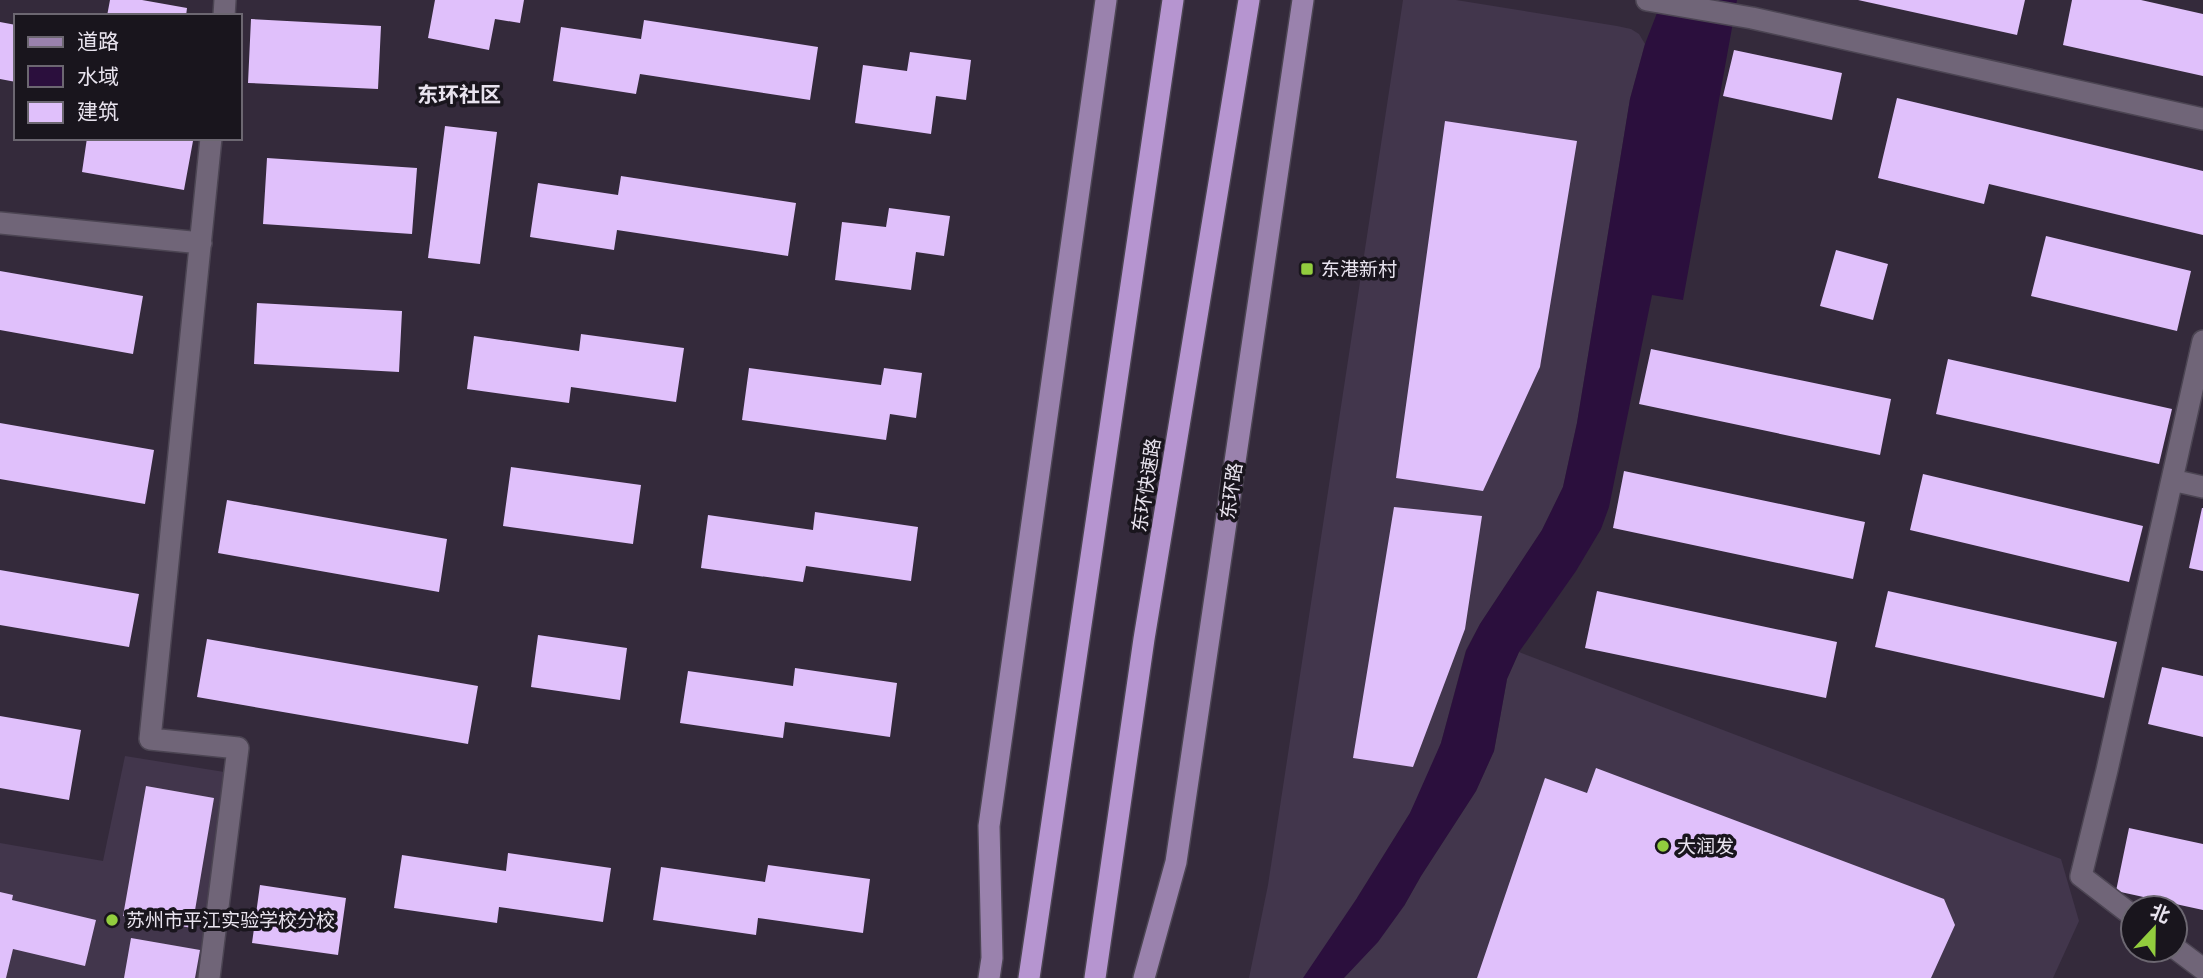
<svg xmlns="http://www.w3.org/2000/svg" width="2203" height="978" font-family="Rubik,'Noto Sans SC',sans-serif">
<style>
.built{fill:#42364c}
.water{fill:#2b0f3d}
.building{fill:#e0c0fb}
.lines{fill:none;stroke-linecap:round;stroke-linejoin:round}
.lane-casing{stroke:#4c4553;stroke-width:24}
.street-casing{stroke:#4c4553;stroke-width:24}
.primary-casing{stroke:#4c4553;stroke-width:24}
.highway-casing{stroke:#4c4553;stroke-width:24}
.lane{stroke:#706578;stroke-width:21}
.street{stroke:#706578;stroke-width:21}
.primary{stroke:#9a82ad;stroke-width:21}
.highway{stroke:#b695d0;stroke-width:21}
.poi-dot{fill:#92cd3e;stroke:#19151d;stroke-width:2.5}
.labels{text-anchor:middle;stroke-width:7;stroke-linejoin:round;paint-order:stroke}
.poi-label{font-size:19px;fill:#e8e3ee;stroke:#19151d;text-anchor:start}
.street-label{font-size:19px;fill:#e8e3ee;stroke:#19151d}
.neighbourhood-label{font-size:21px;font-weight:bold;fill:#e8e3ee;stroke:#19151d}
</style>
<rect width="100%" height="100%" fill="#342a3b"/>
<path class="built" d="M1403,0h53l161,26 14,3 8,5 6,10 -15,55 -53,324 -14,64 -21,43 -62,94 -14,26 -25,93 -14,37 -17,33 -53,85 47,8 17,-30 55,-85 18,-40 13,-72 12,-27 542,207 18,62 -26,57h-804l19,-93z
M125,756l118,19 -26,203h-217v-135l103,18z"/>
<path class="water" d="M1662,0h75l-54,300 -31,-5 -43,212 -8,22 -25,42 -57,81 -12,27 -13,72 -18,40 -55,85 -17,30 -26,36 -34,36h-41l54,-80 53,-85 31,-70 25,-92 14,-27 62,-94 21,-43 14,-64 53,-324 15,-55z"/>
<path class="building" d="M110,0h32l45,8 -1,8h-79z
M435,0h89l-4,23 -25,-4 -6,31 -61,-12z
M1858,0h167l-8,35z
M2072,0h69l62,14v62l-140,-31z
M251,19l130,7 -3,63 -130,-6z
M644,20l174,27 -8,53 -170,-26 -4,20 -83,-13 8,-54 80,12z
M0,22l16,3v57l-16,-3z
M1734,50l108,23 -10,47 -109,-24z
M910,52l61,8 -5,40 -30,-4 -5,38 -76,-11 8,-58 44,6z
M1897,98l306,73v64l-214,-51 -5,20 -106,-26z
M1445,121l132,20 -37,226 -57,124 -87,-13z
M445,126l52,6 -17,132 -52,-6z
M87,138h90l16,3 -9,49 -102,-18z
M267,158l150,10 -5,66 -149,-10z
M621,176l175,27 -8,53 -171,-26 -3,20 -84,-13 8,-54 80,12z
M889,208l61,8 -6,40 -28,-4 -5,38 -76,-10 7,-58 44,5z
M2046,236l145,35 -14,60 -146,-35z
M1836,250l52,14 -15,56 -53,-14z
M0,271l143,25 -10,58 -133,-24z
M257,303l145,8 -3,61 -145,-8z
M581,334l103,14 -8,54 -105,-15 -2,16 -102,-14 7,-53 105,15z
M1651,349l240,50 -11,56 -241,-51z
M1948,359l224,50 -13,55 -223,-50z
M749,368l132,17 3,-17 38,5 -6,45 -26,-4 -4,26 -144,-20z
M0,423l154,27 -9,54 -145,-25z
M511,467l130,18 -8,59 -130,-18z
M1624,471l241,51 -12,57 -240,-51z
M1923,474l220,52 -14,56 -219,-52z
M227,500l220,39 -8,53 -221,-39z
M1394,507l88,9 -17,113 -52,138 -60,-9z
M2202,508h1v63l-14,-3z
M815,512l103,15 -7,54 -105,-15 -3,16 -102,-14 7,-53 105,15z
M0,570l139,24 -10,53 -129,-22z
M1597,591l240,51 -11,56 -241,-50z
M1888,591l229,51 -13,56 -229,-51z
M538,635l89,13 -7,52 -89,-13z
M207,639l271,47 -10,58 -271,-47z
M2162,667l41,9v61l-55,-13z
M795,668l102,15 -7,54 -105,-15 -2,16 -103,-15 8,-52 105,15z
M0,716l81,14 -12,70 -69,-12z
M1596,768l348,131 11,26 -24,53h-454l68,-200 42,15z
M146,786l68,12 -22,130 -69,-12z
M2129,828l74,16v66l-87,-19z
M508,853l103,15 -8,54 -104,-15 -2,16 -103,-15 8,-53 104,16z
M768,865l102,14 -7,54 -105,-15 -2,17 -103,-15 8,-53 104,15z
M260,885l86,13 -8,57 -86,-12z
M0,892l13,3 -1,5 84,20 -11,46 -72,-17 -7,29h-6z
M131,938l69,12 -5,28h-71z"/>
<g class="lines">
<defs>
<path id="lane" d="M2172,480l31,7
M2133,916l-52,-40 26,-106 96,-429
M2175,948l28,21"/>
<path id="street" d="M1647,0l105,18 451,101
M224,16l1,-16
M0,223l201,20
M209,978l29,-230 -88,-9 61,-601"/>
<path id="primary" d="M989,978l3,-20 -3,-132 117,-826
M1144,978l32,-116 127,-862"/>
<path id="highway" d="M1029,978l144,-978
M1095,978l49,-339 105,-639"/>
</defs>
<use href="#lane" class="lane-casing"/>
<use href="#street" class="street-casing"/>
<use href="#primary" class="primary-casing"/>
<use href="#highway" class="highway-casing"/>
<use href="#lane" class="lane"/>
<use href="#street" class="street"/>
<use href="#primary" class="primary"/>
<use href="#highway" class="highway"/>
</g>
<g class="poi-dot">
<rect x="1300" y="262" width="14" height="14" rx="3.5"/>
<circle cx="1663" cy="846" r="7"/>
<circle cx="112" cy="920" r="7"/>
</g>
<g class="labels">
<g class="poi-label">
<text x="1321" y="276">东港新村</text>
<text x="1677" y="853">大润发</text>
<text x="126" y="927">苏州市平江实验学校分校</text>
</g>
<g class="street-label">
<text transform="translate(1146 485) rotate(-81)" y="7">东环快速路</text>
<text transform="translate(1231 491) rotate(-82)" y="7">东环路</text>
</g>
<g class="neighbourhood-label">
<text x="459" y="102">东环社区</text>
</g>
</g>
<rect x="14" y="14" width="228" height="126" fill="#19151d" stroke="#6c6771" stroke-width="2"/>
<rect x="28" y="37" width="35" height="10" fill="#9a82ad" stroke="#6c6771" stroke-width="2"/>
<text x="77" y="49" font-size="21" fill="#e8e3ee">道路</text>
<rect x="28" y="66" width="35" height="21" fill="#2b0f3d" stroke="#6c6771" stroke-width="2"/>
<text x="77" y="84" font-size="21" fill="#e8e3ee">水域</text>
<rect x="28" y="102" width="35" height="21" fill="#e0c0fb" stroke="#6c6771" stroke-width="2"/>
<text x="77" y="119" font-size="21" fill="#e8e3ee">建筑</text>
<g transform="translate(2154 929) rotate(22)"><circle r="33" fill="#19151d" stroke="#6c6771" stroke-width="2"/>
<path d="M0-5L12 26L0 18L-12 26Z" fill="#92cd3e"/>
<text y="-10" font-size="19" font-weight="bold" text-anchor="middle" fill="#e8e3ee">北</text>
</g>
</svg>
